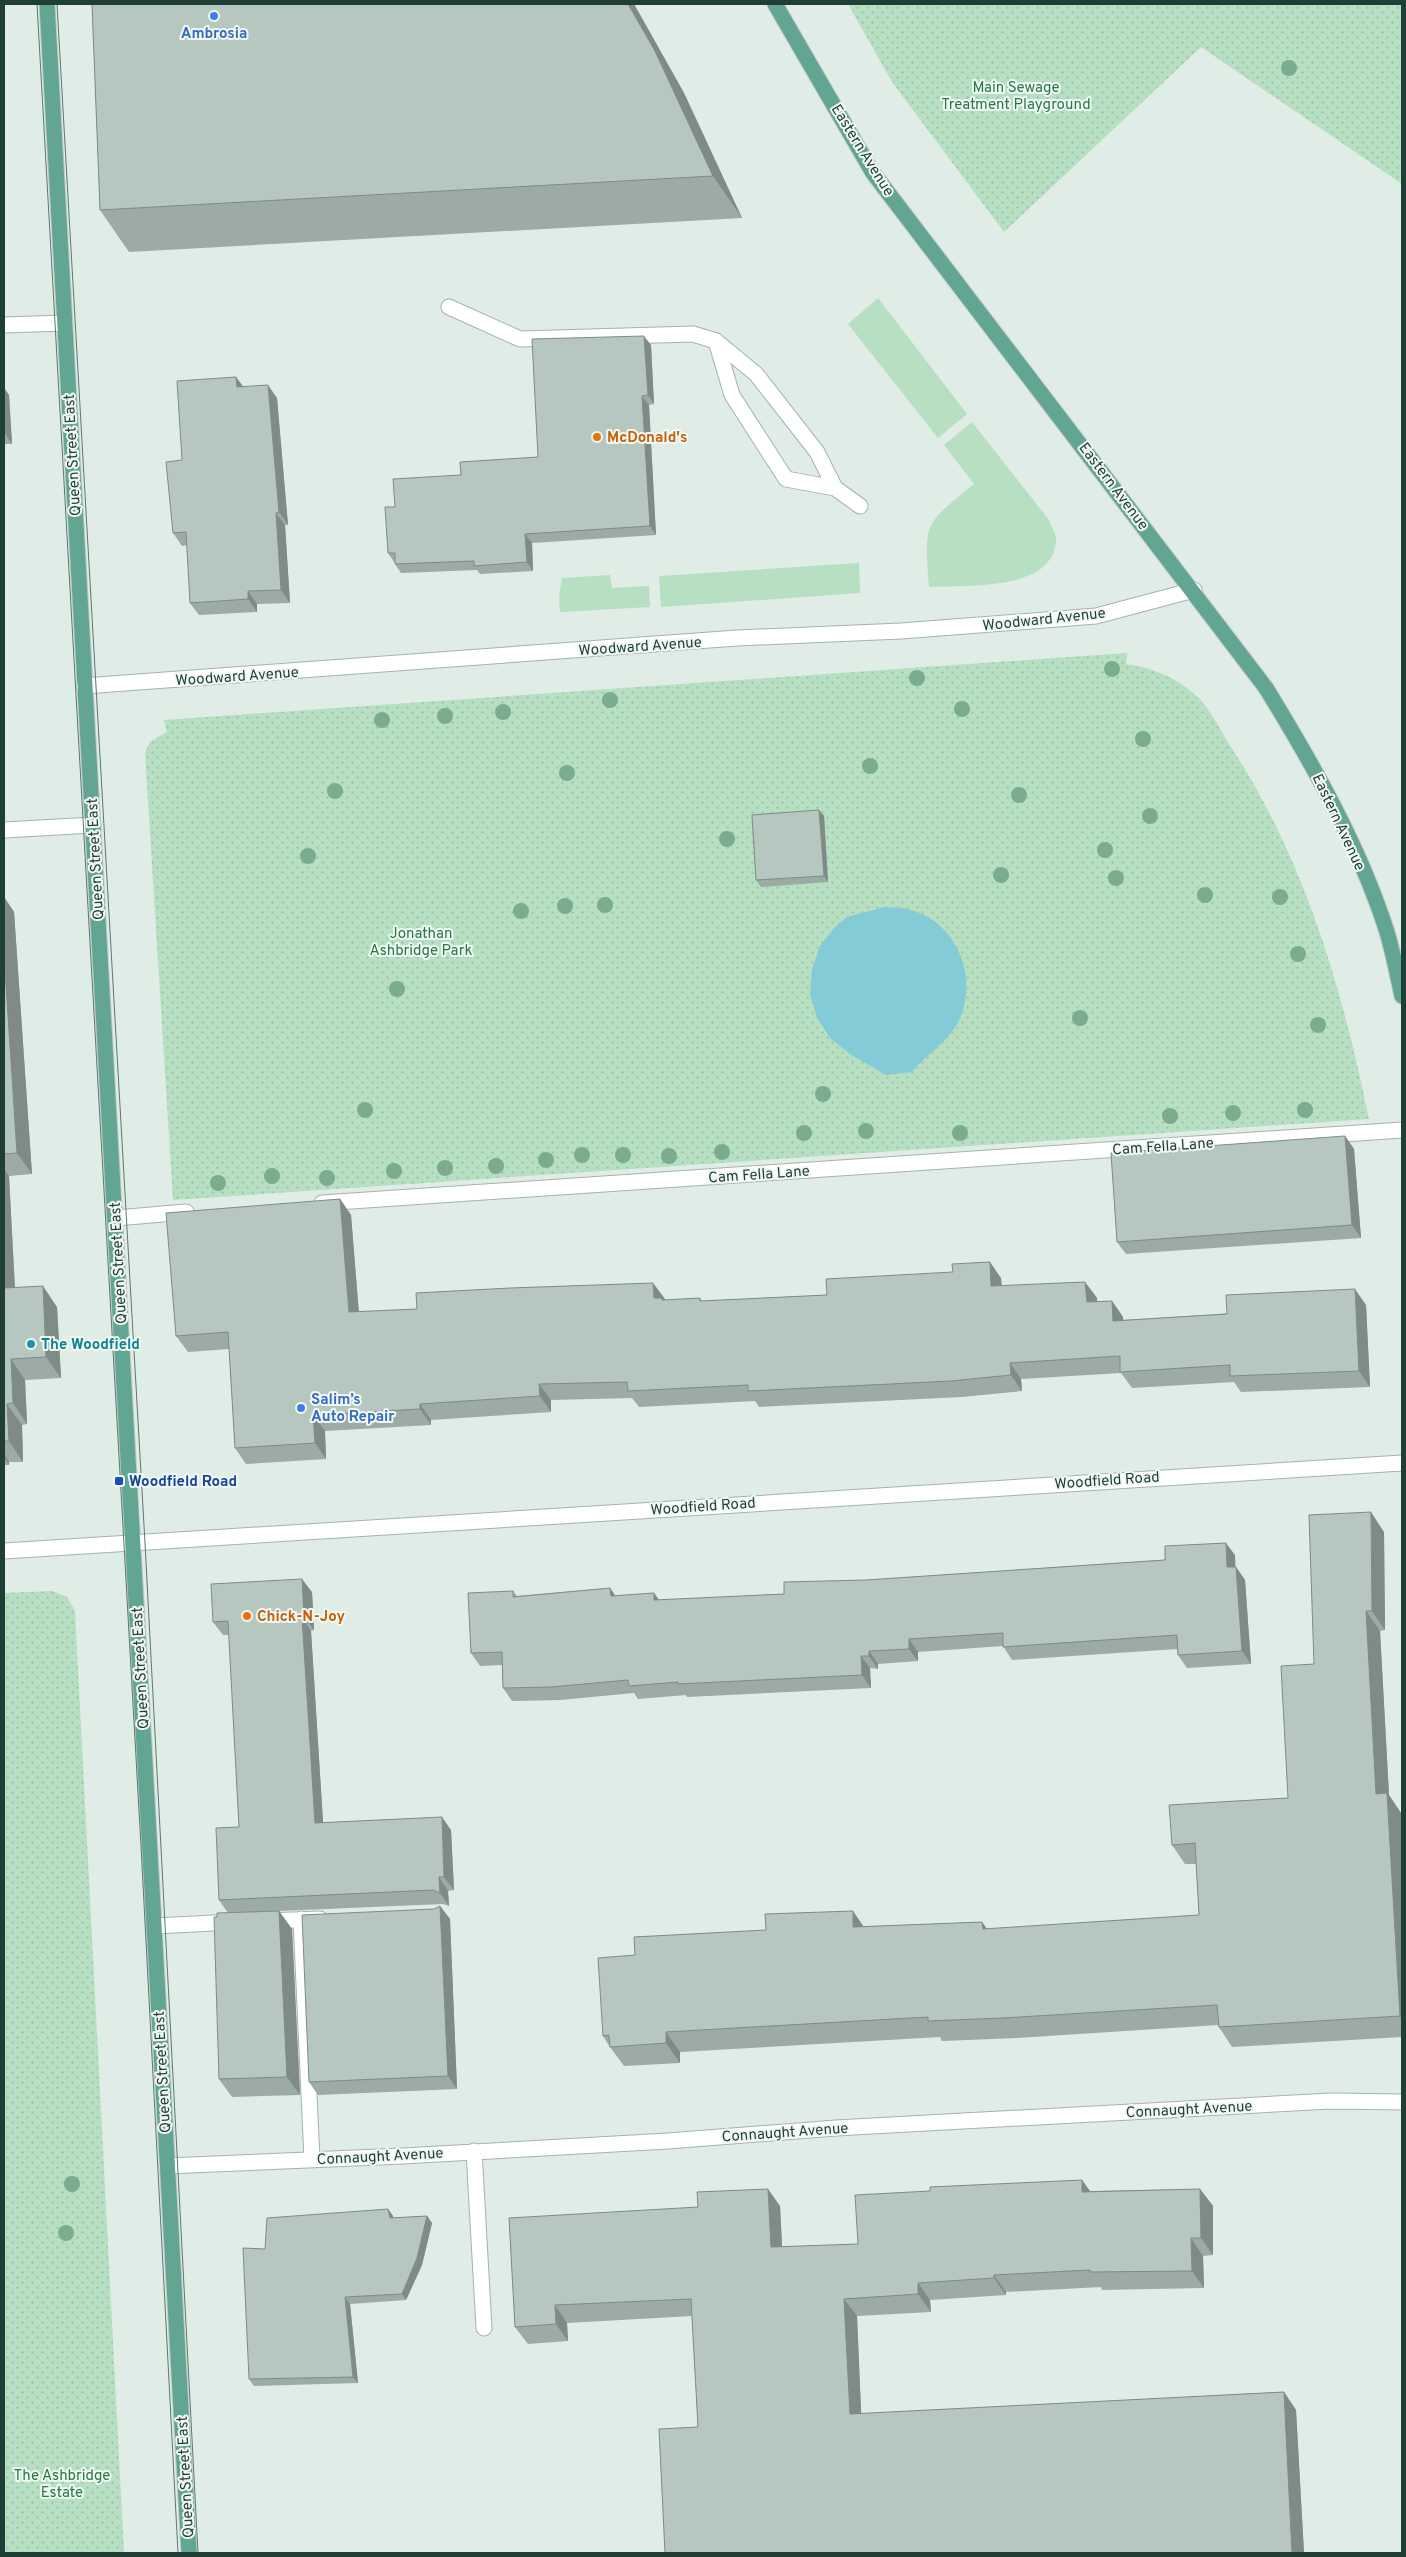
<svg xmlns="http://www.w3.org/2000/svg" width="1406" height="2557" font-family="Overpass,sans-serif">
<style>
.green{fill:#b7dfc1}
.park{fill:url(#park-dots)}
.water{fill:#83cbd6}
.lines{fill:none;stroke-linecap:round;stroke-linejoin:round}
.minor-casing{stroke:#a2b4ad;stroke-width:17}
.major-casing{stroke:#c0c9c6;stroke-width:17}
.minor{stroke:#fff;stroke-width:15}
.major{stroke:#61a592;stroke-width:15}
.tram{stroke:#597a70;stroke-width:1}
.tree{fill:#7aac8d}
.wall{fill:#9caba4}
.shaded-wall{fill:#7f8b86}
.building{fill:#b5c7bf;stroke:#7f8b86}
.shop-dot{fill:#3f7fe0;stroke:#f1f8f4;stroke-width:2}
.food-dot{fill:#e8710a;stroke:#f1f8f4;stroke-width:2}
.culture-dot{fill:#0f9aa8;stroke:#f1f8f4;stroke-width:2}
.transit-dot{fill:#1a4fb4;stroke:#f1f8f4;stroke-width:2}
.labels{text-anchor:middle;stroke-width:4;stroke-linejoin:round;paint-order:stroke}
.shop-label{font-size:15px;font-weight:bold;fill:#366cbe;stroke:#f1f8f4}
.park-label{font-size:15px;fill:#267844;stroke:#f1f8f4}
.street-label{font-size:15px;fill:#1f3e35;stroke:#f1f8f4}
.food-label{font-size:15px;font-weight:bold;fill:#c56008;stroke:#f1f8f4;text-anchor:start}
.culture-label{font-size:15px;font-weight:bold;fill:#0d838f;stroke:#f1f8f4;text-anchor:start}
.transit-label{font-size:15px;font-weight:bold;fill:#164399;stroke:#f1f8f4;text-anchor:start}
</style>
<defs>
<pattern id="park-dots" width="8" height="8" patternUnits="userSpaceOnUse" patternTransform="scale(1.25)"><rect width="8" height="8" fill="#b7dfc1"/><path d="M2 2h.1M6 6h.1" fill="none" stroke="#9dc0a6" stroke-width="1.8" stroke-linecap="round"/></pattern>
</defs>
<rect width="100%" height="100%" fill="#e0ece6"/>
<path class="green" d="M878,298l89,116 -29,24 -90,-114z
M972,422l77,98c2,6 7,13 7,19 -1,53 -90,46 -127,48 -5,-66 -5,-62 45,-103l-30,-39z
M859,563l1,30 -199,14 -2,-31z
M610,575l2,13 37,-2 1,21 -90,5 -1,-16 3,-18z"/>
<path class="park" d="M848,4h554v180l-201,-137 -197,185 -112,-150z
M1127,653l-1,11c26,4 48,12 68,30 16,13 26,36 37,53 74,113 111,241 138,372l-1196,81 -28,-447 5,-11 17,-10 -3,-12z
M52,1591l15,6 8,14 49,942h-120v-960z"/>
<path class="water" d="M885,907c8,1 18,0 26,3 46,13 67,66 49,108 -10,23 -33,35 -48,54l-26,3 -36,-21 -19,-15 -14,-21 -7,-24 2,-24 8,-24 15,-19 12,-10z"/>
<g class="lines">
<defs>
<path id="minor" d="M449,307l71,32 173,-5 23,7 16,54 54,84 49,9 25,18
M4,325l61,-2
M716,341l40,33 61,78 18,36
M84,686l653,-48 164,-7 195,-15 98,-26
M4,830l89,-5
M322,1203l1080,-73
M116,1218l70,-6
M4,1551l1398,-88
M301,1919l11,241
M266,1921l54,-2
M155,1926l78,-4
M474,2151l10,177
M167,2166l236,-10 265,-15 168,-13 495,-27 71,1"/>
<path id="major" d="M47,4l142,2549
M775,4l98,169 393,515c47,77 92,155 120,241 7,22 11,45 16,67"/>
</defs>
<use href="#minor" class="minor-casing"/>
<use href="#major" class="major-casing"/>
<use href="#minor" class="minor"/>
<use href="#major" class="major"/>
<path class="tram" d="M37,4l104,1842 37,707
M57,4l88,1539 53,1010"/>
</g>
<g class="tree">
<circle cx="1289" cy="68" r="8"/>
<circle cx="1112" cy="669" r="8"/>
<circle cx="917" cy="678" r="8"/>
<circle cx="610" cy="700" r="8"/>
<circle cx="962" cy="709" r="8"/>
<circle cx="503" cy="712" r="8"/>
<circle cx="445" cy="716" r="8"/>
<circle cx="382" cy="720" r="8"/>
<circle cx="1143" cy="739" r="8"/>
<circle cx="870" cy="766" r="8"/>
<circle cx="567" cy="773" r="8"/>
<circle cx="335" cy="791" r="8"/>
<circle cx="1019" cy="795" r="8"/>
<circle cx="1150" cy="816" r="8"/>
<circle cx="727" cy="839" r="8"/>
<circle cx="1105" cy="850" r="8"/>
<circle cx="308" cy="856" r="8"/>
<circle cx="1001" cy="875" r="8"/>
<circle cx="1116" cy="878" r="8"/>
<circle cx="1205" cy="895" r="8"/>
<circle cx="1280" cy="897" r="8"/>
<circle cx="605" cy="905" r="8"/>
<circle cx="565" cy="906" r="8"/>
<circle cx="521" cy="911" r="8"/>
<circle cx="1298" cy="954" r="8"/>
<circle cx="397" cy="989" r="8"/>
<circle cx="1080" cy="1018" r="8"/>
<circle cx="1318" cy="1025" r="8"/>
<circle cx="823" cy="1094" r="8"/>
<circle cx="365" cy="1110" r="8"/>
<circle cx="1305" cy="1110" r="8"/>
<circle cx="1233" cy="1113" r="8"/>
<circle cx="1170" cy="1116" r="8"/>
<circle cx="866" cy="1131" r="8"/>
<circle cx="804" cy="1133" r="8"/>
<circle cx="960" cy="1133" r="8"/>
<circle cx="722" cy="1152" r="8"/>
<circle cx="582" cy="1155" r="8"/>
<circle cx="623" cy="1155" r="8"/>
<circle cx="669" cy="1156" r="8"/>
<circle cx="546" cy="1160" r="8"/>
<circle cx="496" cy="1166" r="8"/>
<circle cx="445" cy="1168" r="8"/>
<circle cx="394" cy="1171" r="8"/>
<circle cx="272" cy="1176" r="8"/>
<circle cx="327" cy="1178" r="8"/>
<circle cx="218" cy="1183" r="8"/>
<circle cx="72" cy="2184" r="8"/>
<circle cx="66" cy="2233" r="8"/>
</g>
<path class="wall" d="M92,4h542l50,89 58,125 -613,34 -29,-42z
M651,345l3,59 -5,1 7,130 -124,8 1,28 -53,3 -3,-4 -76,3 -6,-9v-2h-1l-6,-9 7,-46 66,-32 77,-18z
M236,377l7,9 34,12 11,127h-3l5,78 -33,1v8l-58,3 -9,-12 -3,-58 -5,1 -9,-13 9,-73z
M4,388l5,7 3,49h-8z
M824,816l4,66 -67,5 -5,-7z
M4,897l10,15 18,262 -23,2 6,112 42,19 4,71 -36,2 2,44 -5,1 1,37h-14v3h-5z
M1345,1136l9,13 7,89 -235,16 -9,-12z
M340,1199l11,16 8,97 58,-3 236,-26 12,17 35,-2 2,3 125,-6 174,-17 1,8 83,-4 12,16v3h15l11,16v3l243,-15 4,82 -129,5 -7,-10 -102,6 -11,-15 -100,6 1,12 -60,6 -203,10 -4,-6 -116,6 -7,-9 -81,2v12l-120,8v5l-106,6 1,28 -80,5 -11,-16 -6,-99 -41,3 -12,-16z
M1384,1532l1,98 -5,1 9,164 12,18 1,27v197l-170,10 -13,-20 -1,-2 -201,13 -75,3 -2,-4 -260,15v11l-56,3 -14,-19 -7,-11 32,-81 131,-25 216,-8 5,7 212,-14 -3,-51h-11l-13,-19 116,-47 26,-134z
M1235,1555v12h1l9,13 6,84 -64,4 -9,-13 -1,-6 -165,11 -9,-14 -85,6v9l-40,3v5l-8,-1 1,20 -184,9 -1,-2 -48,4 -4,-6 -74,7 -48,1 -9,-13 -1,-23 -22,1 -9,-13 42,-62 4,5 93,-8 5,8 39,-3 5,7 125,-6 82,-14z
M312,1592l2,38 -3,1 12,192 128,7 3,60 -6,1 1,15 -6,-2 -164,7 13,18 8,166 -68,2 -13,-18 -2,-162 11,-4 -9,-13 20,-73 -10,-192h-6l-10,-13z
M440,1906l10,13 7,170 -139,6 -9,-13 125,-173z
M1082,2180l8,11 110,-2 13,17v49l-10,1 1,32 -102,2 -1,-3 -95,5v3l-76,5 1,12 -74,4 4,98 423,-22 12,18 8,143h-639l33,-126 -6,-111 -125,7 1,18 -40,3 -13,-17 -6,-109 271,-12 2,41 76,-3 72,-53z
M388,2209l5,7v2l34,-2 5,7 -10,42 -16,35 -56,4 8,79 -104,3 -5,-7 16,-130z"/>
<path class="shaded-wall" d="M628,4h6l50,89 58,125 -29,-42z
M644,336l7,9 3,59 -6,-9z
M236,377l9,13 -8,-3z
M268,385l9,13 11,127 -9,-13z
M4,388l5,7 3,49 -8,-12z
M642,396l7,9 7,130 -6,-9z
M4,470l1,24 -1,-2z
M276,513l9,12 5,78 -9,-13z
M525,534l7,9 1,28 -6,-9z
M248,591l9,13v8l-9,-13z
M819,810l5,6 4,66 -4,-6z
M4,897l10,15 18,262 -15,-21 -13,-198z
M1345,1136l9,13 7,89 -9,-13z
M4,1169l5,7 7,134 -12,-19z
M340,1199l11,16 9,113 -11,-16z
M990,1262l11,16 1,24 -11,-16z
M1085,1282l12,16 1,20 -11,-16z
M653,1283l12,16v4l-11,-5z
M43,1286l14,21 4,71 -15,-21z
M1355,1289l11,16 4,82 -11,-16z
M1112,1301l11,16 1,20 -11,-16z
M11,1359l14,21 2,44 -14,-21z
M1010,1363l11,16 1,12 -11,-16z
M539,1384l12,16v12l-11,-16z
M7,1404l15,21 1,37 -14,-21z
M420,1404l11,16v5l-11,-16z
M313,1415l12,16 1,28 -11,-16z
M4,1454l5,8v3l-5,-8z
M1371,1512l13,20 1,98 -13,-19z
M1226,1543l9,12 1,25 -9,-13z
M1236,1567l9,13 6,84 -9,-13z
M302,1579l10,13 2,38 -10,-13z
M610,1588l9,13 -8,-5z
M654,1593l9,13 -9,-6z
M1366,1611l14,20 9,164 12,18 1,27v180l-2,-4 -24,-222z
M302,1617l9,14 13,206 -9,-14z
M909,1639l9,13v9l-9,-12z
M869,1651l9,13v5l-9,-13z
M861,1656l9,12 1,20 -9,-13z
M442,1817l9,13 3,60 -10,-13z
M439,1877l9,14 1,15 -9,-13z
M440,1906l10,13 7,170 -9,-13z
M279,1911l13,18 8,166 -13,-18z
M853,1911l13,19 -13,-3z
M982,1922l14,20 -13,-13z
M666,2032l14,20v11l-14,-20z
M1082,2180l12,17 -12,-5z
M768,2189l12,17 3,58 -12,-17z
M1200,2189l13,17v49l-12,-17z
M388,2209l5,7 1,9 -4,-7z
M427,2216l5,7 -10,42 -16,35 -4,-6z
M1191,2238l12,18 1,32 -12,-17z
M994,2275l12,17v3l-12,-17z
M918,2283l12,17 1,12 -13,-18z
M345,2297l5,7 8,79 -5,-6z
M844,2299l13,17 5,116 -12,-18z
M555,2305l12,18 1,18 -12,-17z
M1284,2392l12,18 8,143h-12z"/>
<path class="building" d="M92,4h536l27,47 58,125 -613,34z
M644,336l4,59 -6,1 8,130 -125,8 2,28 -53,4v-5l-79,3v-11h-7l-3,-46h10l-2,-28 68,-4 -1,-13 78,-5 -6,-118z
M236,377l1,10 31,-2 11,127 -3,1 5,77 -33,1v8l-58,4 -4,-71 -13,1 -7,-71 16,-2 -5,-79z
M819,810l5,66 -68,4 -4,-65z
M4,955l13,198 -13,1z
M1345,1136l7,89 -235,17 -6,-89z
M340,1199l9,113 68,-3 -1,-16 94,-5 143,-5 1,15h8v2l38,-2v3l127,-6 -1,-16 127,-7 -1,-8 38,-2 1,24 94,-4 2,20 25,-1 1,20 114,-7 -1,-19 129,-6 4,82 -129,5v-11l-110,7v-16l-110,7 1,12 -60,6 -203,10v-6l-120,6 -1,-9 -88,2 1,12 -120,8v5l-107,6 2,28 -80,5 -7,-116 -52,4 -10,-123z
M43,1286l3,71 -35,2 2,44 -6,1 2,37h-5v-153z
M1371,1512l1,99h-6l10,183 11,-1 13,223 -181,11 -2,-22 -214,13 -75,3v-4l-262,15v11l-56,4 -1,-12 -6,1 -5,-78 37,-3 -1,-18 132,-7 -1,-16 88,-3v16l129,-5 1,7 216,-14 -4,-72 -23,2 -3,-40 119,-7 -7,-132 33,-2 -5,-149z
M1226,1543l1,24h9l6,84 -64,4 -1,-20 -174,12v-14l-94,6v10l-40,2v5h-8l1,19 -184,9v-2l-49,4 -1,-6 -77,7 -48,1 -1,-36 -31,1 -3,-60 45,-2v6l97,-9 1,8 43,-3v7l130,-6v-12l82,-2 299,-20v-14z
M302,1579l2,38h-2l13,206 127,-6 2,60h-5l1,16 -7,-3 -214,10 -3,-72 23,-1 -11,-206 -15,1 -2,-38z
M440,1906l8,170 -139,6 -7,-167 132,-6z
M279,1911l8,166 -68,2 -5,-162h3v-4z
M1082,2180v12l118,-3 1,49h-10l1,33 -102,1v-2l-96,5v3l-76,5v11l-74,5 6,115 434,-22 8,161h-627l-6,-124 39,-2 -7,-128 -136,6 1,19 -41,3 -6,-109 189,-11 -1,-15 71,-3 3,58 87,-3 -3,-49 75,-4v-4z
M388,2209l2,9 37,-2 -10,42 -15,36 -57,3 8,80 -104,2 -6,-131 22,1 2,-31z"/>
<g class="shop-dot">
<circle cx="214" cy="16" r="5"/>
<circle cx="301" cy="1408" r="5"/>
</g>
<g class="food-dot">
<circle cx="597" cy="437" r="5"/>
<circle cx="247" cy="1616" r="5"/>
</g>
<circle class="culture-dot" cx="31" cy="1344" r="5"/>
<rect class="transit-dot" x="114" y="1476" width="10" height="10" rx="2.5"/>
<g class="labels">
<g class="shop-label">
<text x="214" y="38">Ambrosia</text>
<text x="311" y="1404" text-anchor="start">Salim’s<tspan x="311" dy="17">Auto Repair</tspan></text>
</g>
<g class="park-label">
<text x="1016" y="92">Main Sewage<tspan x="1016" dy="17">Treatment Playground</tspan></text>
<text x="421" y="938">Jonathan<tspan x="421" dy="17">Ashbridge Park</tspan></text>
<text x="62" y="2480">The Ashbridge<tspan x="62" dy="17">Estate</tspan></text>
</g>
<g class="street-label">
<text transform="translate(863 150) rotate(58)" y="5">Eastern Avenue</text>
<text transform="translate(72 455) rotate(-93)" y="5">Queen Street East</text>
<text transform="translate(1114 486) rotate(53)" y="5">Eastern Avenue</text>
<text transform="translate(1044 619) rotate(-6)" y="5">Woodward Avenue</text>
<text transform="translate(640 646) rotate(-4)" y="5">Woodward Avenue</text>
<text transform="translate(237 676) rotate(-4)" y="5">Woodward Avenue</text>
<text transform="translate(1339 822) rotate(65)" y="5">Eastern Avenue</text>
<text transform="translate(95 859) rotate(-93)" y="5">Queen Street East</text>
<text transform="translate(1163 1146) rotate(-4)" y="5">Cam Fella Lane</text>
<text transform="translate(759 1174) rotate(-4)" y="5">Cam Fella Lane</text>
<text transform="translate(118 1263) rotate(-93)" y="5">Queen Street East</text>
<text transform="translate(1107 1480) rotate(-4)" y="5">Woodfield Road</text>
<text transform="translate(703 1506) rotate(-4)" y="5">Woodfield Road</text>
<text transform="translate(140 1668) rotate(-93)" y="5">Queen Street East</text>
<text transform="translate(162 2072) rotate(-93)" y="5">Queen Street East</text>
<text transform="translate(1189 2109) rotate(-3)" y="5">Connaught Avenue</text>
<text transform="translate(785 2132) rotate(-4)" y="5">Connaught Avenue</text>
<text transform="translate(380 2156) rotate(-3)" y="5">Connaught Avenue</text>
<text transform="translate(185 2477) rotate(-93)" y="5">Queen Street East</text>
</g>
<g class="food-label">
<text x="607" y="442">McDonald's</text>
<text x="257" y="1621">Chick-N-Joy</text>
</g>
<g class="culture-label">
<text x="41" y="1349">The Woodfield</text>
</g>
<g class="transit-label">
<text x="129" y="1486">Woodfield Road</text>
</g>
</g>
<rect width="1406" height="2557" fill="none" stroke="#1f3e35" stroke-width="10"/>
</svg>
